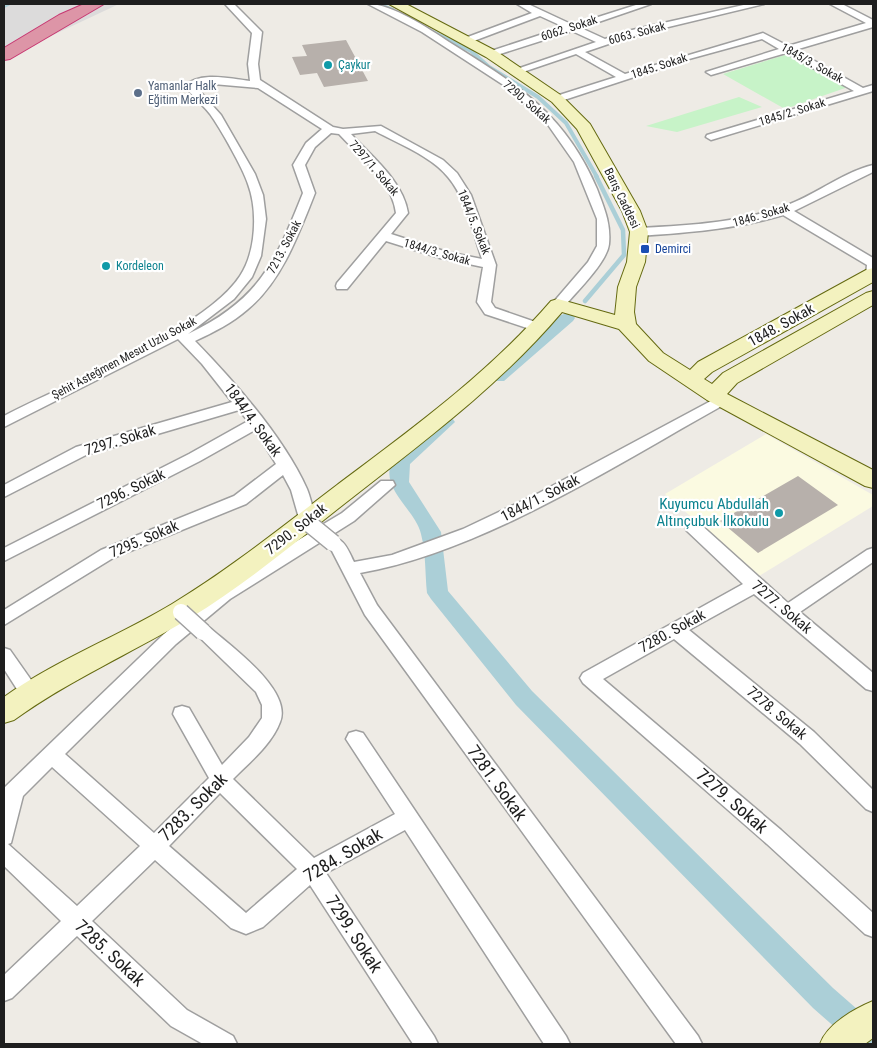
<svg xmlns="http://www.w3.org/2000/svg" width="877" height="1048" font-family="'Roboto Condensed',sans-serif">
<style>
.residential{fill:#dcdbdb}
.education{fill:#fbfae1}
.park{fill:#c7f3c8}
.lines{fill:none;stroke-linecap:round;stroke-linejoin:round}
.stream-far1{stroke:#abcfd7;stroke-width:4}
.stream{stroke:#abcfd7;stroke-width:4.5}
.canal{fill:#abcfd7;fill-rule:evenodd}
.building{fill:#b7b0ab}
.street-casing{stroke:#9f9f9f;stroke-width:3}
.secondary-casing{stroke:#656a11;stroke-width:2}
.highway-casing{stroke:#c73771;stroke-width:2}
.street{fill:#fff;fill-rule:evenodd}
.secondary{fill:#f3f2bf;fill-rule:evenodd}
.highway{fill:#dd95a7;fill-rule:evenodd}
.street-bridge-casing{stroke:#9f9f9f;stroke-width:19;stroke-linecap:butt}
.street-bridge{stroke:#fff;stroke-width:16}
.culture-dot{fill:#0f9aa8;stroke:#fff;stroke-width:2}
.service-dot{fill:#5c6f8a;stroke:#fff;stroke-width:2}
.transit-dot{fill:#1a4fb4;stroke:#fff;stroke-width:2}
.labels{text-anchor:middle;stroke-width:4.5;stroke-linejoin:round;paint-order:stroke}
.far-street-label{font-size:12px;fill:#1e1e1e;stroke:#fff}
.far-culture-label{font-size:12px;fill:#0d838f;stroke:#fff;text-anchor:start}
.far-service-label{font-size:12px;fill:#4e5e75;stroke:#fff;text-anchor:start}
.far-transit-label{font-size:12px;fill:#164399;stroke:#fff;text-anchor:start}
.street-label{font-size:15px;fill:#1e1e1e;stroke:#fff}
.culture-label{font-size:15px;fill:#0d838f;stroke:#fff;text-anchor:end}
.near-street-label{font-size:18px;fill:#1e1e1e;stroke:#fff}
</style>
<rect width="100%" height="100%" fill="#eeebe5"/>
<path class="residential" d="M4,4h115l-115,54z"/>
<path class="education" d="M766,434l107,61v11l-114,70 -94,-82z"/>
<path class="park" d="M788,54l60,33 -63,22 -62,-35z
M739,97l23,10 -85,25 -31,-6z"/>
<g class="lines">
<path class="stream-far1" d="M378,4l15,6
M4,6l4,-2
M427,29l44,22 18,16 49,30 28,26 31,54"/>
<path class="stream" d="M585,301l39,-46 -1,-25 -27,-54"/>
<path class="canal" d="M567,313l6,2 2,3 -2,3 -69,60h-12l-3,-4 3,-4 69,-58z
M446,416l6,2 3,4 -45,42 -1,18 32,50 7,59 84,100 301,297 40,35v21h-19l-41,-36 -297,-303 -85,-106 -4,-6c-2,-19 -1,-40 -6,-59 -6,-26 -45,-47 -27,-77l46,-39z"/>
</g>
<path class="building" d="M346,40l22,41 -44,6 -7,-14 -17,2 -8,-18 15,-1 -5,-11z
M798,476l40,29 -80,48 -38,-32z"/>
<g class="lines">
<defs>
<path id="street" d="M225,4h9l28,28 -4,32 2,16 73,47 10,2 38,-3 62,34 14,13 14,22 25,70 -5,37 4,6 49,17 2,3 -7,4 -54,-18 -8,-12 6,-35 -43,-9 -54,-17 -39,48h-10l-1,-3 1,-3 59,-70c-4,-32 -36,-56 -57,-79l-8,-1 -16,14 -10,18 10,28c-16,40 -33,88 -67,116 -16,14 -34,23 -53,32 39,40 89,97 112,148 5,12 6,25 12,36l-2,3 25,-15 39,-32h12l2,4 -41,36 -124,78 -54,45 -111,110 89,79 55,-55 -36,-64 2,-6 7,-2 7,2 33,57 27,-28 13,-19v-13l-6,-13 -62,-60 3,-5 6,-2 6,2c21,19 84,63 71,95 -8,22 -30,40 -47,57l81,79 81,-44 -49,-75 3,-6 7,-2 7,2 203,303 4,8h-26l-139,-214 -79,43 108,163 4,8h-25l-103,-159 -47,42 -17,7 -15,-6 -76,-68 -63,61 95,89 46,26 4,8h-34l-32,-18 -94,-90 -65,62 -8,3v-26l57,-54 -57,-55v-78l160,-154 54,-45 97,-59 -10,-1 -4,-4 -10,-35 -8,-15 -37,29 -133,54 -109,67v-15l97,-60 133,-54 42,-32 -21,-34 -55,31 -196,100v-13l185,-94 59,-33 -9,-11 -153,45 -82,42v-12l72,-38 156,-45 -30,-38 -24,-25 -174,88v-11c60,-32 200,-85 236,-140 16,-24 18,-65 8,-92 -5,-16 -28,-56 -38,-70 -8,-10 -18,-18 -25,-28 14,-15 47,-7 65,-5l-2,-17 4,-31zM213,84l45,4 64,41 -16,14 -13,22 10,28c-28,70 -44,107 -115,141l46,-35 18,-22 9,-21 5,-37 -3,-24 -8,-21 -34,-59 -25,-28zM375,131c24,13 56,25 73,46 18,21 25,56 34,82l-35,-7 -56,-18 17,-21c-5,-32 -36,-56 -57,-79zM52,767l88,79 -63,60 -69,-62 3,-1 12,-47zM220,793l77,76 -51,44 -77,-67z
M368,4c24,0 60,24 81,38 67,42 116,71 148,147 7,19 14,34 12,55 -2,19 -34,49 -46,64h-10l-2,-3 37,-43 9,-16v-27l-23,-57 -28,-40 -41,-36 -83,-54z
M517,4h11l45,21 66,-21h12l-70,24 24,11 27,-9 116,-26h16l-129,31 -50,17 40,22 138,-41 25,13 78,-23 -36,-19h12l31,16v7l-78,23 68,38 10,-3v6l-162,49 -5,-3 1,-2 147,-44 -68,-38 -75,22 -5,-3 73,-23 -17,-10 -73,20 -128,42h-8v-4l63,-20 -40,-23 -56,19 -9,-2 85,-29 -24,-11 -78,25h-6v-4l76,-25 -24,-11 -69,26h-6v-4l67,-25z
M873,165v7l-79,39 79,47v21l-7,-4 1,-10 -84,-50c-47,14 -95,18 -144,21l-6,-4 6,-4c51,-3 103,-5 151,-24 28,-11 54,-32 83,-39z
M722,395l7,5 -2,3c-110,61 -243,148 -367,170l17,32 321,431 4,8h-26l-311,-429 -33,-64 -7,-8 2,-4c16,-5 21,11 27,23l38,-7 71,-26 76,-36z
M693,521l6,2 89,80 79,-53 6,-2v14l-73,50 73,61v18l-7,-2 -112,-95 -65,36 125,102 59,58v22l-7,-3 -66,-65 -126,-105 -71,40 178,151 92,83v24l-8,-3 -98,-90 -184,-161 -3,-5 3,-5 160,-89 -56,-53 -2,-4 2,-4z
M4,648l6,2 26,37 2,5 -2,5 -7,3 -7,-3 -18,-28z"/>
<path id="secondary" d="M389,4h17l90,47 66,45 28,28 50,87 8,21 -3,30 -9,25 -2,25 2,12 27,29 27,17 8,-8 168,-92 7,-2v14l-161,90 -8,7 8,5 11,-11 143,-80 7,-2v14l-136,78 -10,11 146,76v18l-8,-2 -158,-86 -58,-39 -30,-32 -57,-17c-61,72 -135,127 -209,185 -53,41 -105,86 -163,121 -58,35 -121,62 -176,102l-10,3v-26c52,-37 113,-60 168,-93 58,-35 111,-78 165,-119 76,-57 152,-112 214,-184l7,-2 57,16 3,-28 9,-25 3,-30 -8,-21 -45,-82 -25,-27 -66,-45z
M873,1001v37l-8,6h-45c7,-20 34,-35 53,-43z"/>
<path id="highway" d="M84,4h20l-94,55 -6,1v-12l55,-33z"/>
</defs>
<use href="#street" class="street-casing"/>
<use href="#secondary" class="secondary-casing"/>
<use href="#highway" class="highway-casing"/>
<use href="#street" class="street"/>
<use href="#secondary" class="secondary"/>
<use href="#highway" class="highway"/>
<defs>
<path id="street-bridge" d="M311,525l22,18
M181,612l22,20"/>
</defs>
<use href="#street-bridge" class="street-bridge-casing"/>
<use href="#street-bridge" class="street-bridge"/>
</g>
<g class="culture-dot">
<circle cx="328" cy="65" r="5"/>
<circle cx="106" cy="266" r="5"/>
<circle cx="779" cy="513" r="5"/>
</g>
<circle class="service-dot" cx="138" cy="93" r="5"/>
<rect class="transit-dot" x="640" y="244" width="10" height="10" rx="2.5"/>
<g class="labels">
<g class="far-street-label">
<text transform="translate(569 28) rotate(-18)" y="4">6062. Sokak</text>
<text transform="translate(637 33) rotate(-15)" y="4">6063. Sokak</text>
<text transform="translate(812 63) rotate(29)" y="4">1845/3. Sokak</text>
<text transform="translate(659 66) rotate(-18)" y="4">1845. Sokak</text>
<text transform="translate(527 102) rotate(41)" y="4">7290. Sokak</text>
<text transform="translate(792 112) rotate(-17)" y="4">1845/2. Sokak</text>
<text transform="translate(374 168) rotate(49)" y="4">7297/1. Sokak</text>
<text transform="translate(622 198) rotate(64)" y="4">Barış Caddesi</text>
<text transform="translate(761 215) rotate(-16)" y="4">1846. Sokak</text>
<text transform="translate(474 222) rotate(68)" y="4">1844/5. Sokak</text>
<text transform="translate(284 247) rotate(-62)" y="4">7213. Sokak</text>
<text transform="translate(437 252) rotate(16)" y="4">1844/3. Sokak</text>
<text transform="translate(124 358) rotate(-28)" y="4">Şehit Asteğmen Mesut Uzlu Sokak</text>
</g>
<g class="far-culture-label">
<text x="338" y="69">Çaykur</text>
<text x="116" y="270">Kordeleon</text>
</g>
<g class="far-service-label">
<text x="148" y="90">Yamanlar Halk<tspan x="148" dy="14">Eğitim Merkezi</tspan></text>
</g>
<g class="far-transit-label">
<text x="655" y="253">Demirci</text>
</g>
<g class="street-label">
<text transform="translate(781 325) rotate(-29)" y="5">1848. Sokak</text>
<text transform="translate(253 420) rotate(54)" y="5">1844/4. Sokak</text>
<text transform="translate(120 440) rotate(-17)" y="5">7297. Sokak</text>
<text transform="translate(131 489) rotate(-26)" y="5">7296. Sokak</text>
<text transform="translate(540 498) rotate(-27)" y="5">1844/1. Sokak</text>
<text transform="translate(296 529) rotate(-38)" y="5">7290. Sokak</text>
<text transform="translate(144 539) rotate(-23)" y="5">7295. Sokak</text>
<text transform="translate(782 607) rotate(40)" y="5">7277. Sokak</text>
<text transform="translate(672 631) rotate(-29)" y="5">7280. Sokak</text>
<text transform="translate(777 713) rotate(40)" y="5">7278. Sokak</text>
</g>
<g class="culture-label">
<text x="769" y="509">Kuyumcu Abdullah<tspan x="769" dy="17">Altınçubuk İlkokulu</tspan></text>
</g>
<g class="near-street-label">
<text transform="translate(497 783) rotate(54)" y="6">7281. Sokak</text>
<text transform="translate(732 801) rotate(41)" y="6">7279. Sokak</text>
<text transform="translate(193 807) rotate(-45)" y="6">7283. Sokak</text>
<text transform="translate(343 855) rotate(-31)" y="6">7284. Sokak</text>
<text transform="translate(354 934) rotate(57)" y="6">7299. Sokak</text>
<text transform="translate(110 953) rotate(43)" y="6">7285. Sokak</text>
</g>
</g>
<rect width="877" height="1048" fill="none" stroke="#1e1e1e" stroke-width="10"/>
</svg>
